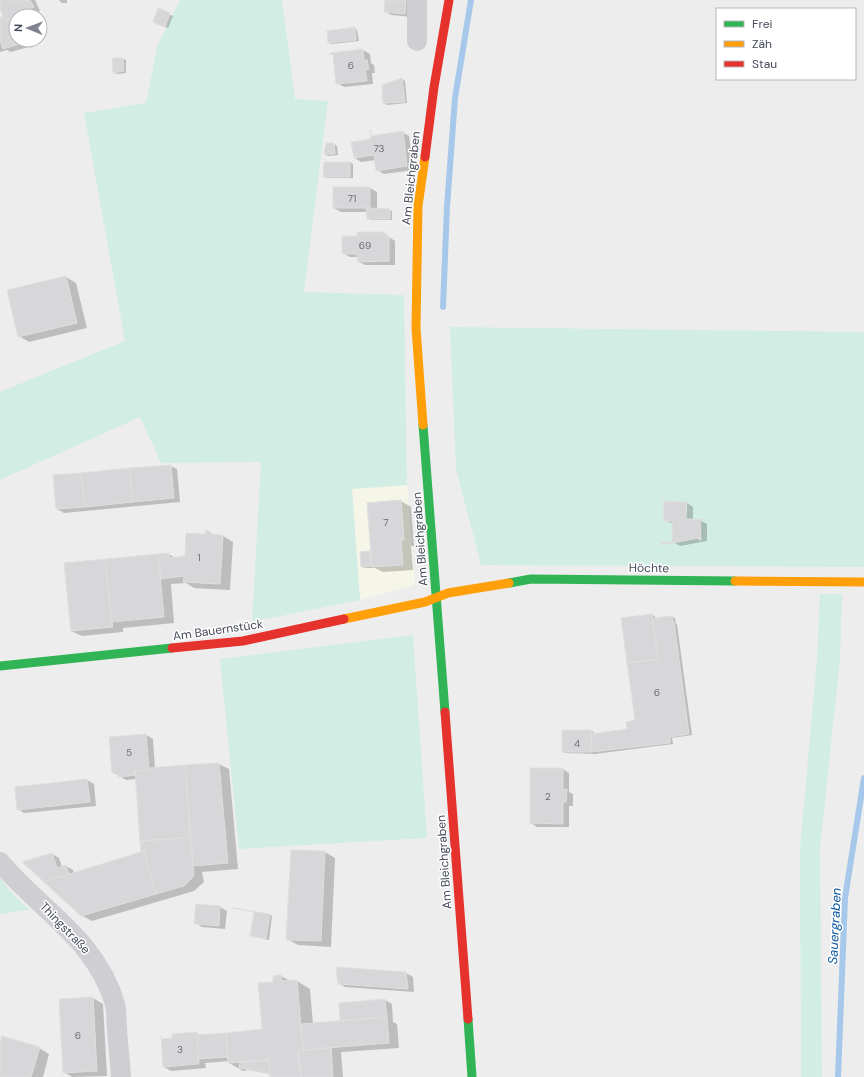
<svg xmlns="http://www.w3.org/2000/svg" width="864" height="1077" font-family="'DM Sans',sans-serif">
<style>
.commercial{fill:#f5f5e8}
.green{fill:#d1ede4}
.shadow{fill:#0003}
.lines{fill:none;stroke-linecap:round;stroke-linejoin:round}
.stream{stroke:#a6c8eb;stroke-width:6}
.building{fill:#d7d6d9;stroke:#dfdfe0}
.street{stroke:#ceced3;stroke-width:20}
.fast{stroke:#30b455;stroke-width:9}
.slow{stroke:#ff9f0a;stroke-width:9}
.jam{stroke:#e5322d;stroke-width:9}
.labels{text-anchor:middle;stroke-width:3;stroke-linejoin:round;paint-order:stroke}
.number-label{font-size:10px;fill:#6b6e7a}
.street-label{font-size:12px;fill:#454959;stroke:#fff}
.water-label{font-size:13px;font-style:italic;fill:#0d58a3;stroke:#fff}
</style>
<rect width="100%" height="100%" fill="#eeeded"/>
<path class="commercial" d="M407,485l8,100 -55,15 -8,-111z"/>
<path class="green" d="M180,0h102l13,99 33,2 -24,191 100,3 3,190 -55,4 8,111 -108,22 9,-160 -100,1 -21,-46 -140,63v-88l125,-51 -41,-228 62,-10 11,-56z
M450,327l414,5v235l-383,-2 -25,-96z
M820,594h22l-2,66 -20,188 2,229h-21l-1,-228 17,-191z
M413,635l14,203 -188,11 -19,-190z
M0,877l9,13 20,20 -29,4z"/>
<path class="shadow" d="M0,0h35l5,11 -10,5h-14v24h21l2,4 -28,8 -4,-2 -7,2v-33l5,-2 -5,-10z
M59,0h8v3h-5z
M386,0h26v17l-21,-2 -6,-4z
M159,10l14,6 -5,12 -11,-4z
M354,28l3,2 2,11 -27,3 -3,-1z
M363,50l7,4 1,9 3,2 1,8h-3l1,11 -29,3 -7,-4z
M123,59l3,1v13l-9,1 -3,-2z
M402,79l3,2 2,22 -20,2 -3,-2z
M402,132l7,4 5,34 -30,4 -7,-4 -1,-10 -15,2 -6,-4z
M326,144h8l3,2 1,9 -10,1 -3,-2z
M350,162l3,2v14h-26l-3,-2z
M370,188l7,4v17l12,1 3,1v9h-21l-3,-2v-6h-27l-7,-4z
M383,233l12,8v24h-30l-6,-3v-5h-9l-7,-4 15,-16z
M66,277l10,6 11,45 -58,14 -10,-6z
M171,466l6,3 3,33 -116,11 -7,-4z
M401,501l10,6 3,39h-3l2,24 -30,2 -8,-4h-10l-3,-1 -1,-15h10l-3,-48z
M687,503l6,4v13h7l7,4v17l-27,5 -7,-4v-18l-9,-4z
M206,531l3,1 7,4h7l10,6 -3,48 -36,-2 -8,-5 -15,1 3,39 -51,5v4l-41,4 -11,-5 -6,-67 103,-10 8,4 10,-1 20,-22z
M652,615l3,1v3l17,-2 3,1 1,6h1l15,111 -20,3 1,6 -78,10 -29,-1 -3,-1 28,-21 3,1v3l34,-5 8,-9z
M146,735l7,4 2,30 64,-5 10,5 9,100 -36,3 2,10 -10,9 -102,30 -11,-6 -57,-53 28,-8 7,4 3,9 4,-1 7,4 1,3 68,-21 -5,-73 -11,1 -13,-8 -3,-34z
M563,769l6,4v19l4,2v12h-4v21h-32l-6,-4z
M87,780l7,4 2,22 -72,7 -6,-4 -2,-21z
M292,851l33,1 10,6 -4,89 -33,-2 -11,-6z
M197,905l23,2 7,4 -2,18 -23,-2 -7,-4z
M269,914l3,2 -3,24 -15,-3 -3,-2z
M406,973l7,4 1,15 -69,-5 -7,-4z
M281,976l9,5h7l13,8 3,35 28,-2 -1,-19 45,-3 7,4 1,18 4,2 2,24 -58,4 2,25h-72v-3l-23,-4 -5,1 -14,-8v-2l-24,2 1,5 -35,3 -7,-4 32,-34 6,3 61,-6 11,-47z
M93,998l10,6 4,72 -35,1 -8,-5z
M0,1045l39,3 10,6 -6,23h-43z"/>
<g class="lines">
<path class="stream" d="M443,307l4,-100 8,-109 16,-98
M838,1077l7,-179 19,-120"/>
</g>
<path class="building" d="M0,0h30l4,7 -29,14 -5,-12z
M385,0h21l-1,14 -21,-2z
M158,8l12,5 -5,14 -12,-5z
M20,14l1,2h-5v24h17l-30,9 -3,-9v-22l3,-2 2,5z
M355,27l1,13 -28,3 -1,-12z
M363,49l1,11h3l2,9 -4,1 2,11 -31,3 -3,-30 -3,1v-2z
M112,58h11l1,13 -11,2z
M402,78l3,24 -22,1 -1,-18z
M370,130l1,6 32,-5 4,35 -31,5 -2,-16 -20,3 -3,-16 20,-3z
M326,143h8l1,11h-11z
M324,162h26v15h-27z
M333,187h37v21h-37z
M366,208l24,1v10h-23z
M357,232h26l6,4v25l-31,1 -1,-8h-15v-18h15z
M66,276l11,47 -59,14 -11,-47z
M171,465l3,33 -41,4 -4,-34z
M129,468l4,34 -48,5 -4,-34z
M81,473l4,34 -29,2 -3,-34z
M401,500l3,40h-3l2,25 -31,2 -5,-64z
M686,500h1l-1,19h16v2h-2l1,19h-2v-2l-38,7v-2l11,-1v-21h-8v1h-1l1,-20 -2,-1 24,1z
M205,530l4,1v3l14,1 -3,49 -37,-2 1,-6 -23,3 -3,-25 11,-1v5l16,-2 1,-23 19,1z
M370,551l1,15 -10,1 -1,-15z
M158,554l6,63 -52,5 -7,-63z
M105,559l7,63 1,5 -42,4 -7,-68z
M652,614l6,45 -31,4 -6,-45z
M672,616l1,6h1l15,112 -19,3v6l-79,9v-18l36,-5 -1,-7 9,-2 -8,-57 31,-4 -5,-41z
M562,730h30l-1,22h-29z
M146,734l3,36 -14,1 1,4 -18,2v-5l-6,1 -3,-36z
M219,763l9,100 -35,3 -8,-101z
M185,765l5,65 -7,8 -43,3 -5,-70 14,-1v-2z
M530,768h33v22l4,-1 -1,13h-3v22l-33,-1z
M87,779l3,23 -73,8 -2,-23z
M190,830l4,46 -10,10 -28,8 -12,-43 -3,1 -1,-11 43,-3z
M291,850l34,1 -4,90 -35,-1z
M144,851l12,43 -75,22 -37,-34z
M52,853l5,15 9,-3 3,9 -25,8 -22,-20z
M196,904l24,2 -1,20 -25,-2z
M233,908l37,6 -4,25 -16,-3 4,-24z
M336,967l70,5 2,17 -70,-5z
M281,975l1,6 15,-1 6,70 -5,1 3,26h-31l-1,-17 -41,3 -2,-30 36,-4 -4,-46 15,-1v-6z
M93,997l4,74 -34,2 -4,-74z
M385,999l2,18 -47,4 -1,-18z
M387,1017l2,26 -86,7 -2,-26z
M197,1032l2,32 -36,3 -2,-32 1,4 10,-1v-4z
M226,1033l2,24 -29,2 -2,-24z
M2,1036l38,11 -9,30h-31v-36z
M331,1047l2,30h-32l-3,-26z
M269,1060l1,13 -31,-5 1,-6z"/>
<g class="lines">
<path class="street" d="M417,41v-41
M0,862c41,49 96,77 115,142 2,8 1,17 2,24 1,17 3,33 4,49"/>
<path class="fast" d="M423,425l22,287
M509,583l22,-4 204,2
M0,666l172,-18
M468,1019l4,58"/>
<path class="slow" d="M423,425l-7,-97 2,-122 7,-49
M735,581l129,1
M344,619l81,-17 23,-9 61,-10"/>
<path class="jam" d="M425,157l9,-70 15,-87
M172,648l71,-7 101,-22
M445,712l23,307"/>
</g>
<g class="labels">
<g class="number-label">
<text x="351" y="69">6</text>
<text x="379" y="152">73</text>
<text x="352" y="202">71</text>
<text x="365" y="249">69</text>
<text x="386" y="526">7</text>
<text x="199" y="561">1</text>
<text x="657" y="696">6</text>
<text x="577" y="747">4</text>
<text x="129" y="756">5</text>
<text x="548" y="800">2</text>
<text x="78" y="1039">6</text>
<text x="180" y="1053">3</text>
</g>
<g class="street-label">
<text transform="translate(411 178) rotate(-84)" y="4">Am Bleichgraben</text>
<text transform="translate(420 539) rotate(-94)" y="4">Am Bleichgraben</text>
<text transform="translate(649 568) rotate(1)" y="4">Höchte</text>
<text transform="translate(218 630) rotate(-8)" y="4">Am Bauernstück</text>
<text transform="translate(444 862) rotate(-94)" y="4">Am Bleichgraben</text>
<text transform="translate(65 928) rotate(46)" y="4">Thingstraße</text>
</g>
<g class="water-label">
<text transform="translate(834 926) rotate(-87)" y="5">Sauergraben</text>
</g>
</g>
<rect x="716" y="8" width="140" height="72" fill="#ffffff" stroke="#b5b6bd"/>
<rect x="724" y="21" width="20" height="6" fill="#30b455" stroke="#b5b6bd"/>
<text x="752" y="28" font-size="12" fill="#454959">Frei</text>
<rect x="724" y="41" width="20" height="6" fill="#ff9f0a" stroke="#b5b6bd"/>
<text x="752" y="48" font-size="12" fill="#454959">Zäh</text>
<rect x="724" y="61" width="20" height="6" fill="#e5322d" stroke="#b5b6bd"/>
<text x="752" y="68" font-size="12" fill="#454959">Stau</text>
<g transform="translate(28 28) rotate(271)"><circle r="19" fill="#ffffff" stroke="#b5b6bd"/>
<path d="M0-3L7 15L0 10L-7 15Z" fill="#80828d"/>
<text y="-6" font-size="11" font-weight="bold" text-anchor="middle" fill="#454959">N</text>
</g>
</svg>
